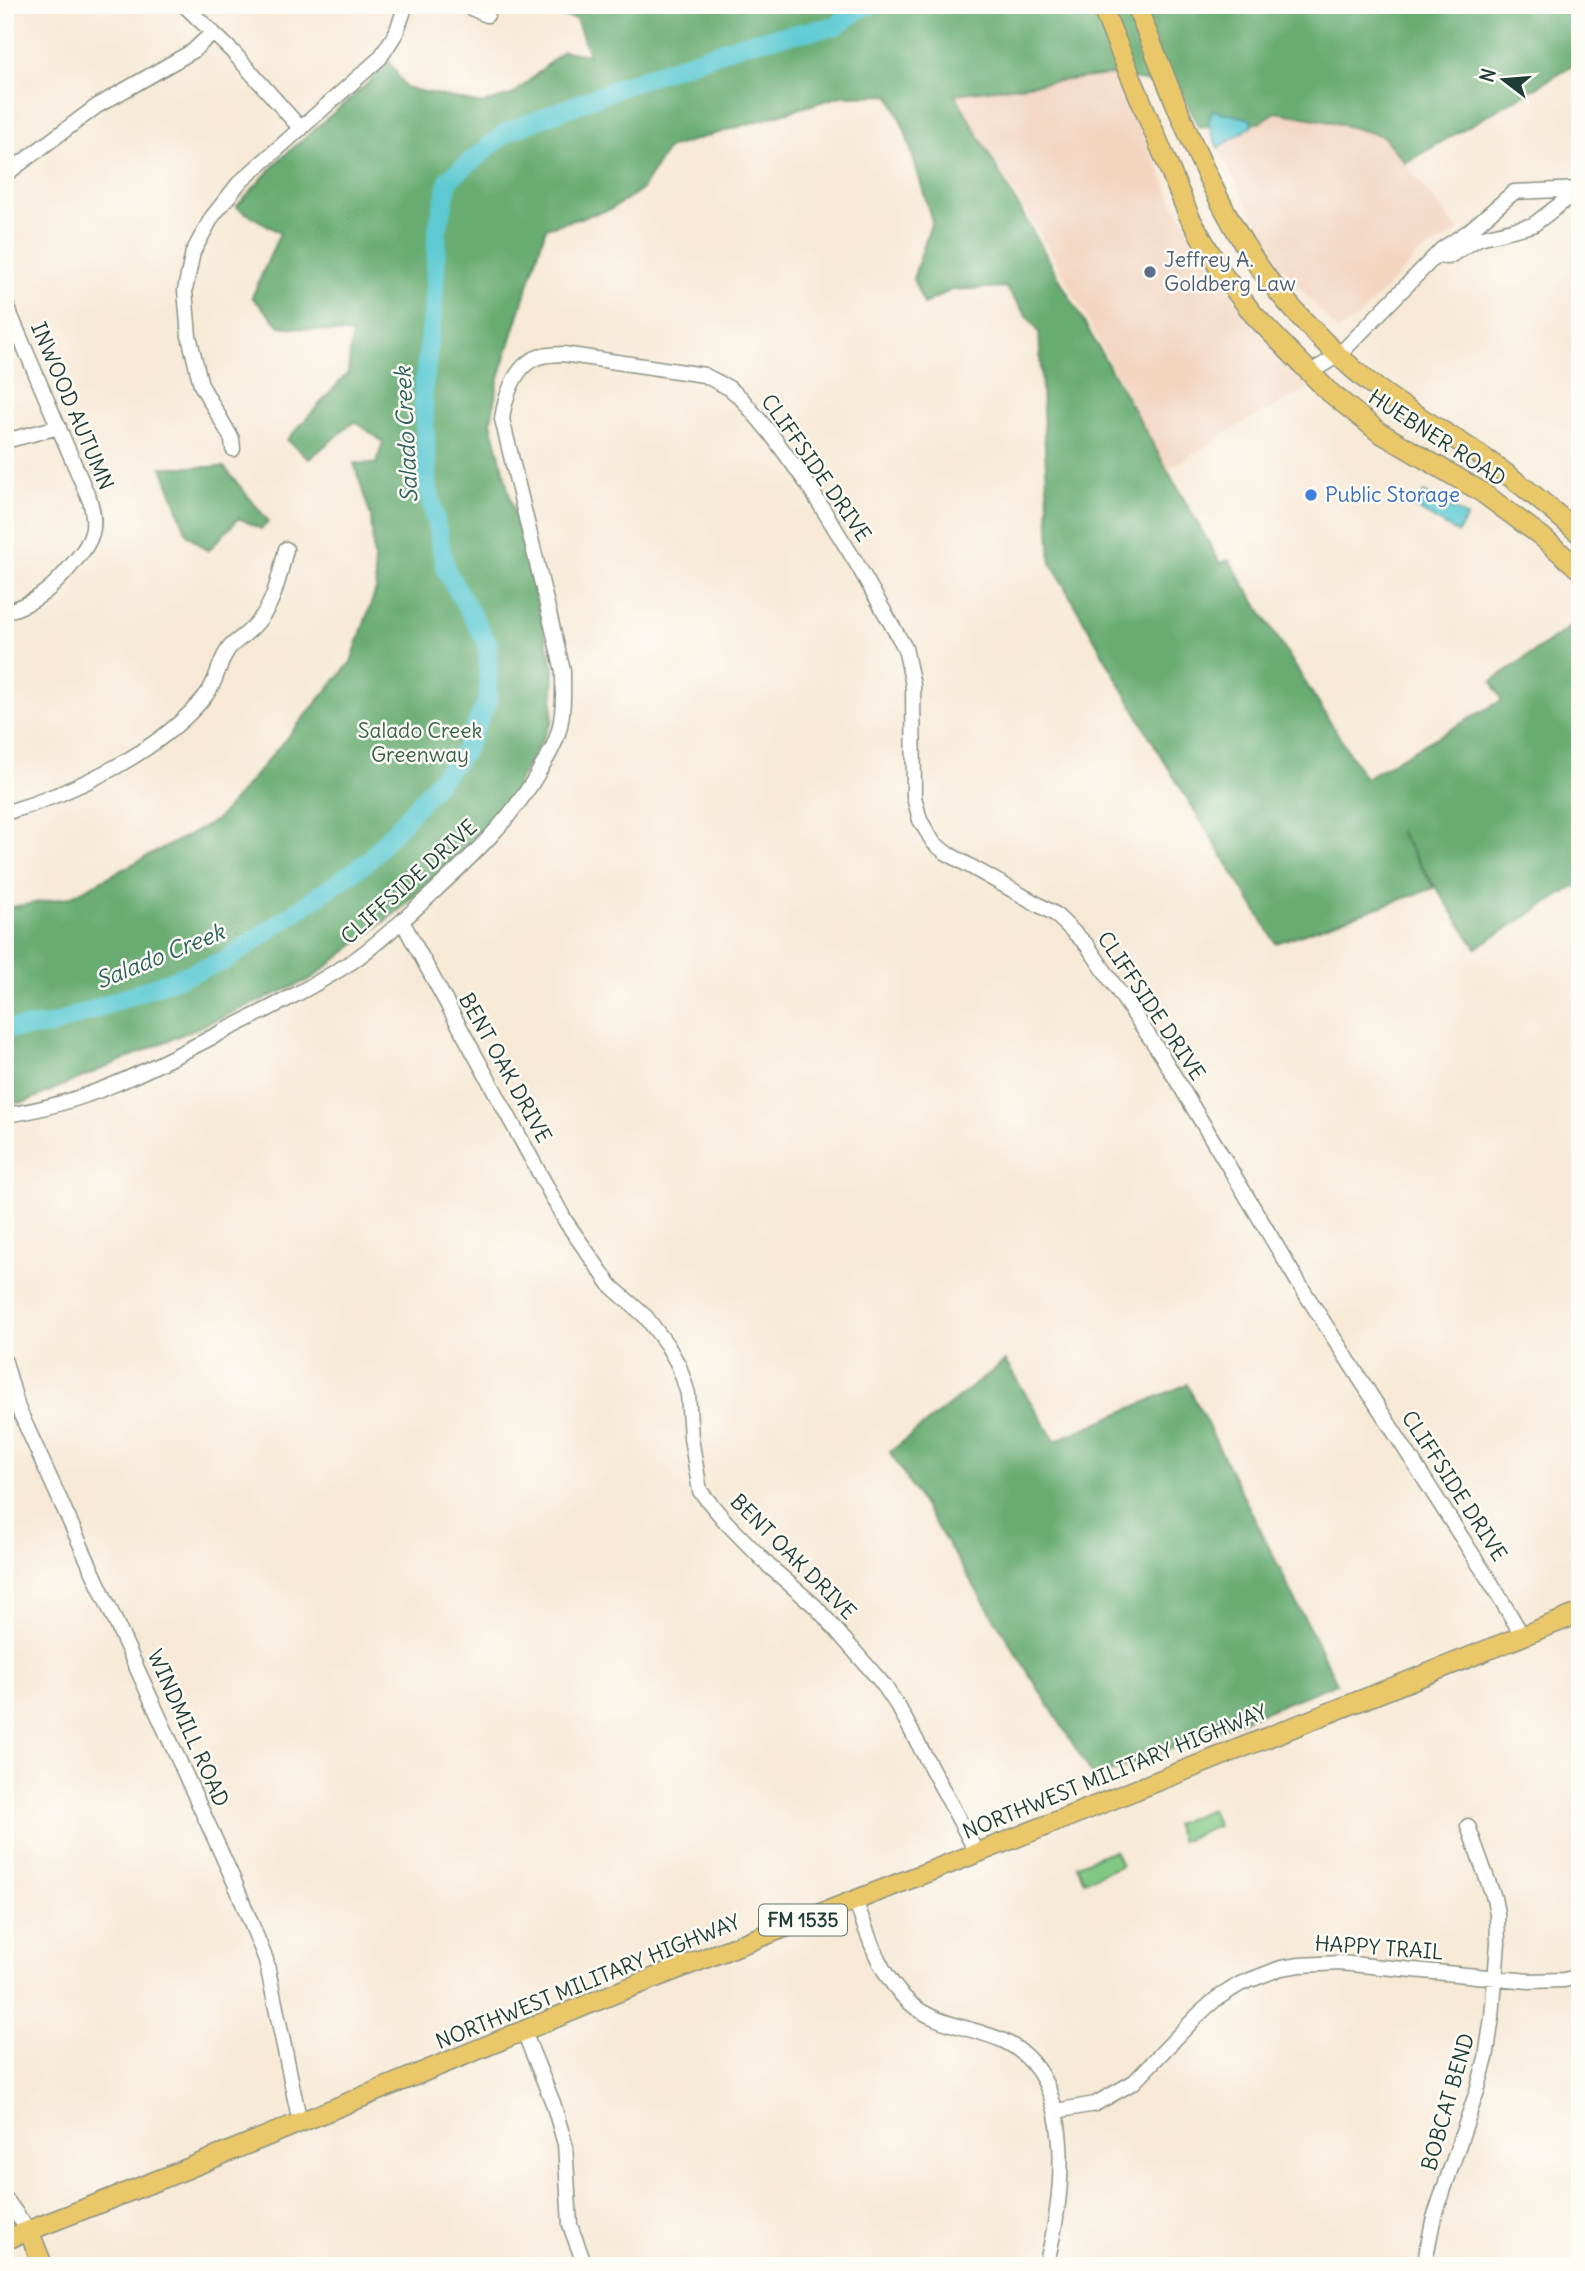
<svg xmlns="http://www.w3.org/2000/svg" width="1585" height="2271" font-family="Delius,sans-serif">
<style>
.built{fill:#f3d4bf}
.green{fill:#81c884;stroke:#50825c;stroke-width:2}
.forest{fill:#68ac72;stroke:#447453;stroke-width:2}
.water{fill:#5dcad3;stroke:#3e8484;stroke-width:2}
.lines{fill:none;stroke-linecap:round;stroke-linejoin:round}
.river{stroke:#5dcad3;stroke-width:19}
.minor-casing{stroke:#8b9385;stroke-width:17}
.major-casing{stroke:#8b9385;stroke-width:22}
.minor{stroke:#fff;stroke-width:14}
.major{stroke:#eac769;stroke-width:19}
.service-dot{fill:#5c6f8a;stroke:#fdfcf7;stroke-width:2.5}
.shop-dot{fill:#3f7fe0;stroke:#fdfcf7;stroke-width:2.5}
.labels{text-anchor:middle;stroke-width:5;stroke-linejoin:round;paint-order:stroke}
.shield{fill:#fdfcf7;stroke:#62766e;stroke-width:2}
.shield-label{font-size:19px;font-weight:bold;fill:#1f3d34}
.service-label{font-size:21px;fill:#4e5e75;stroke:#fdfcf7;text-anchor:start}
.street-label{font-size:21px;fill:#1f3d34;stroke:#fdfcf7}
.shop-label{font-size:21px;fill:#366cbe;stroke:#fdfcf7;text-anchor:start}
.park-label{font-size:21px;fill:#386048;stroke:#fdfcf7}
.water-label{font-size:23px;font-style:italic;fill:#2e605c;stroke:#fdfcf7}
</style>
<rect width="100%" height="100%" fill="#fdfcf7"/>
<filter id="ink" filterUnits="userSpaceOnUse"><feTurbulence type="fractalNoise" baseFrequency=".0143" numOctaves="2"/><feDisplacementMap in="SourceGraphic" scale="14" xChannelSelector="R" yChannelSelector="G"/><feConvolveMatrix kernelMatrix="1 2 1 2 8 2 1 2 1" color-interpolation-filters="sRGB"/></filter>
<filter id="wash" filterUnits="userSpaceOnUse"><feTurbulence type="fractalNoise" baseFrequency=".00686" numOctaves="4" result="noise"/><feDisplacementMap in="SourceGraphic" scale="28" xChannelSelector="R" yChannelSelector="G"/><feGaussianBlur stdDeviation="1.57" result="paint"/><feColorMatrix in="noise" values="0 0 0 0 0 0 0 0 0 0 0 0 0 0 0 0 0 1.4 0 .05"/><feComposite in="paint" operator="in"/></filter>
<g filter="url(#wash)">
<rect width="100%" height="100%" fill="#f7e9d6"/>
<path class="built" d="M1108,75l10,1 58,131 75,117 60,64 -63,32 -81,50 -108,-204 -104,-172z
M1276,112l56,10 51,14 76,95 -41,24 -60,62 -20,14 -61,-70 -59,-113z"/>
<path class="green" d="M1211,1809l7,17 -37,15 -7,-17z
M1114,1850l7,16 -37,15 -7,-16z"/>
<path class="forest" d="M504,5h1076v57l-175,101 -22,-27 -51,-14 -56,-10 -17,11 -60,5 -19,-40 -62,-12 -10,-1 -153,19 265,469 9,-3 136,218 137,-78 -10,-19 88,-61v263l-104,65 -77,-117 35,57 -158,55 -118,-192 -107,-188 -12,-231 -34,-45 -54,3 -27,14 -11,-25 19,-58 -27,-91 -15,-35 -49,1 -173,52 -27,42 -30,19 -65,19 -48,153 -7,41 63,247 -2,53 -51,91 -98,94 -92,72 -286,123 -20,2v-196l65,-11 147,-77 134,-158 25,-73 -5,-72 -17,-54 22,1 7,-22 -28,-21 -46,38 -22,-19 61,-67 4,-39 -72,-8 -28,-29 28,-64 -44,-26 43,-47 88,-76 22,-22 17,26 76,16 32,-10 49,-43 26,4 -13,-36z
M162,467h62l45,55 -8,7 -22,-11 -31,33 -21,-17z
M1005,1361l50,80 132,-57 150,299 -242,96 -205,-327z"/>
<path class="water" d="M1212,110l39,9 1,7 -34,22 -10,-25z
M1424,492l43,25 -9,16 -43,-25z"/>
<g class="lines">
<path class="river" d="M5,1029l44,-3 177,-66 141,-98 97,-110 24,-52v-56l-42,-74 -18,-84 -5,-95 11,-86 3,-73 12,-53 58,-47 124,-49 114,-40 91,-17 26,-19 10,-2"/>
</g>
</g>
<g filter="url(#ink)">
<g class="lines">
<defs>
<path id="minor" d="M184,5l49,47 68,77
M464,5l23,10
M5,175l92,-69 96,-55 19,-18
M1437,256l11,1 31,-19 54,-13 47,-36
M5,302l85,199c3,11 5,21 2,32 -3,11 -10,20 -17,28 -20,25 -38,42 -70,51
M1309,373l30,-18 103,-106 27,-18 45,-39 66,-3
M5,441l54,-14
M233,449l-1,-10 -31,-54 -12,-49 -4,-46 8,-38 19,-35 27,-34 141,-125 16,-25 10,-28
M5,813c68,-20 157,-62 201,-118 12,-14 12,-34 24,-48 7,-7 17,-13 24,-21 21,-21 25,-50 32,-77
M402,921l164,301 45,64 35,31 21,28 12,21 9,28 3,44 9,53 25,30 44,45 47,41 67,77 16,24 78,145
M5,1115c78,-10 148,-47 217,-83 45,-22 89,-44 131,-71 26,-18 50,-41 73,-62 43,-40 86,-79 115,-131 7,-11 15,-25 18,-38 5,-19 4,-39 4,-59l-61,-252c3,-21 12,-52 34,-61 9,-4 18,-3 27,-4l141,21 25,13 12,10 30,36 37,51 49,79 48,84 8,37 1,112 6,23 13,22 12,10 110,62 32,31 74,109 137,228 198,309 26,44
M5,1362l13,46 216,473 32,79 34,163
M855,1900c14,37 25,77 55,103 26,23 64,24 94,38 76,37 59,158 42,225
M524,2032l29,71 12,41 5,81 15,41
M1056,2111l39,-7 39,-22 64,-67 18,-16 24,-15 41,-16 19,-3 40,-2 189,18 35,-1 16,-4
M5,2198l24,33
M1424,2266l9,-45 44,-130 9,-33 6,-41 6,-74 -1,-30 -3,-15 -26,-72"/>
<path id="major" d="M1101,5l89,213 33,57 31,40 73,75 52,42 101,59 61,45 39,34
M1136,5c34,83 66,174 115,250 27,42 80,97 119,128 34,27 73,47 110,72 35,24 68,51 100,79
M29,2231l14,35
M5,2240l179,-70 434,-178 359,-139 603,-240"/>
</defs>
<use href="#minor" class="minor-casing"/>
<use href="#major" class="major-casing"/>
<use href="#minor" class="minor"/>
<use href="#major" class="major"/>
</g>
</g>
<circle class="service-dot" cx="1150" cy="272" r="7"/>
<circle class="shop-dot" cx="1311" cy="495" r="7"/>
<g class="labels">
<rect class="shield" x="759" y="1904.5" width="88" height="31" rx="5"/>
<g class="shield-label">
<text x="803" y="1927">FM 1535</text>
</g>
<g class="service-label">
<text x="1164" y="267">Jeffrey A.<tspan x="1164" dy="24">Goldberg Law</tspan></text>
</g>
<g class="street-label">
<text transform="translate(72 406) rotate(67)" y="7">INWOOD AUTUMN</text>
<text transform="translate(1437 438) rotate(33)" y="7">HUEBNER ROAD</text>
<text transform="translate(816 468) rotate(55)" y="7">CLIFFSIDE DRIVE</text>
<text transform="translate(409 882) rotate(-42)" y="7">CLIFFSIDE DRIVE</text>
<text transform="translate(1151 1006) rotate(56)" y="7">CLIFFSIDE DRIVE</text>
<text transform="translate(505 1068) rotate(61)" y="7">BENT OAK DRIVE</text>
<text transform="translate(1454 1486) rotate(57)" y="7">CLIFFSIDE DRIVE</text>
<text transform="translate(793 1557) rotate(45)" y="7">BENT OAK DRIVE</text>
<text transform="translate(188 1728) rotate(66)" y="7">WINDMILL ROAD</text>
<text transform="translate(1115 1772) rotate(-22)" y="7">NORTHWEST MILITARY HIGHWAY</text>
<text transform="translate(1379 1948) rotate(4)" y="7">HAPPY TRAIL</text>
<text transform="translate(588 1982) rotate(-22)" y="7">NORTHWEST MILITARY HIGHWAY</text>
<text transform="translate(1448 2102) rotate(-74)" y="7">BOBCAT BEND</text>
</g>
<g class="shop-label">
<text x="1325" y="502">Public Storage</text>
</g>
<g class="park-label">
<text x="420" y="738">Salado Creek<tspan x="420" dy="24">Greenway</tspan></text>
</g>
<g class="water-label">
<text transform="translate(406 435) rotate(-93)" y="8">Salado Creek</text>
<text transform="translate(160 956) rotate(-22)" y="8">Salado Creek</text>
</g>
</g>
<rect width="1585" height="2271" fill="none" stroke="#fdfcf7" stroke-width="28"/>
<g transform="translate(1504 80) rotate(286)" stroke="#fdfcf7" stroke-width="5" paint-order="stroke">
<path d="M0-5L12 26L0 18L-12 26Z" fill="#1f3d34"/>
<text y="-10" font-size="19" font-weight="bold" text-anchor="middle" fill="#1f3d34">N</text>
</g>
</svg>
